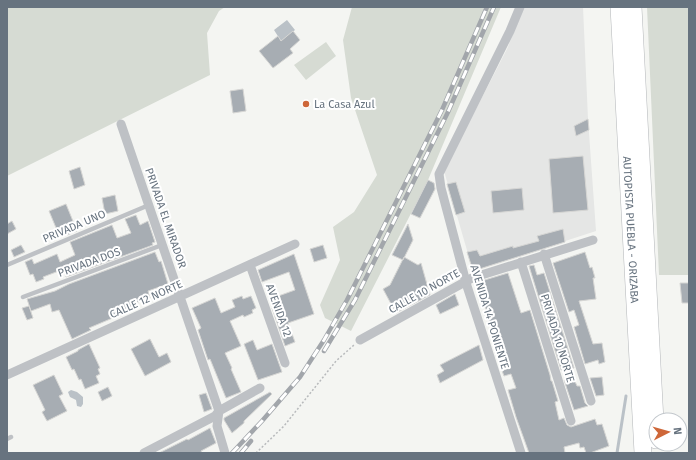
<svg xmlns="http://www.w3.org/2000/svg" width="696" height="460" font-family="'Fira Sans',sans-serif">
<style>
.built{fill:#e5e6e5}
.green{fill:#d6dbd3}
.water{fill:#bac1c7}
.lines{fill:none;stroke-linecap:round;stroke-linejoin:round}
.stream{stroke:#bac1c7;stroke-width:3}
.building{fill:#a7adb3;stroke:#d6d6d4}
.motorway-casing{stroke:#b3b6b9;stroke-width:18}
.path{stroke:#b8babc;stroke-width:1.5;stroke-dasharray:2 2;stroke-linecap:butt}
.service{stroke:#bec1c5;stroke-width:4.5}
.minor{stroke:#bec1c5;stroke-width:9}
.motorway{stroke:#fff;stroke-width:17}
.rail-casing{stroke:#a2a6ab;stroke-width:4.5}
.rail{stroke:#fff;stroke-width:3;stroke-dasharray:9;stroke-linecap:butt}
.poi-dot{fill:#ce6739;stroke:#fff;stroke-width:1.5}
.labels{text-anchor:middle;stroke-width:4;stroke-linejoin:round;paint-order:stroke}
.poi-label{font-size:11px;fill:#67737f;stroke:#fff;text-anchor:start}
.street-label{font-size:11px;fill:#67737f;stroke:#fff}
</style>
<rect width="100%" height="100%" fill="#f4f5f2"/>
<path class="built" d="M524,7h59l5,112 8,112 -123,40 -29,-100 63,-122z"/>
<path class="green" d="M7,7h218l-6,4 -12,22 3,42 -203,101z
M352,7h149l-73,173 -77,151 -26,-13 -5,-13 20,-45 -7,-33 21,-15 23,-37 -26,-77 -8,-58z
M647,7h42v268h-30z
M326,42l10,14 -30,24 -12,-15z"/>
<path class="water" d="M287,20l8,10 -14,11 -7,-11z
M71,390l6,2 6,5v7l-2,3 -4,-1 -1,-6 -6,-3 -2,-5z"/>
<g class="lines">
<path class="stream" d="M617,453l9,-57"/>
</g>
<path class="building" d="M293,31l7,9 -10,9 3,4 -20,15 -14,-17 19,-15 3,5z
M243,89l3,22 -13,2 -3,-22z
M588,119l1,11 -13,6 -2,-10z
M583,156l5,54 -35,3 -4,-54z
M80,167l5,18 -11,4 -5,-18z
M428,180l6,3 1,6 -15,29 -9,-4z
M456,182l9,30 -9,3 -9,-31z
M522,188l2,22 -31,3 -2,-22z
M115,195l3,16 -13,3 -3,-16z
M66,204l11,27 -10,4 -1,-3 -7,3 -10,-24z
M136,215l4,10 8,-4 7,21 -3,1 1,2 -87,32 -2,-8 -21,8 1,2 -8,3 -3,-8 -3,1 -5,-13 7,-3 2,5 23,-10 3,8 15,-7 -5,-13 42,-17 5,13 14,-5 -6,-14z
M12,221l4,8 -9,5v-10z
M408,224l5,16 -10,20 -11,-5z
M563,229l2,13 -92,29 -6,-19 10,-2 3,6 33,-10v2l26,-7 -2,-5z
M21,245l4,7 -11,5 -3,-7z
M323,245l4,13 -13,4 -4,-13z
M155,252l4,10 2,-1 7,23 -20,7 2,7 -18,6 2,5 -45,19 2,2 -19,9 -13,-29 -7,2 -2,-8 -19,7 -4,-12 28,-8 14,-7z
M585,252l5,16 2,-1 3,11h-2l3,21 -17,2 14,43 9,-1 3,19 -6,2 -1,-4 -13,4 -11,-37 5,-2 -5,-15 -5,2 -16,-49z
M294,254l20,60 -26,9 7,19 -10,4 -13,-38h2l-4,-9 25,-9 -6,-18 -27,10 -4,-12z
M404,257l14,8 3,-2 9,32 -34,18 -13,-24 7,-4z
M534,265l3,10 7,-2 30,95 -13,2 -32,-104z
M508,273l13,40 9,-3 20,65 1,6h1l6,20 -3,1 4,18 5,-2 3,7 4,2 24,-8 2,6 5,-1 7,22 -19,7h-4l-2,-6 -4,1 -1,-5 -15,4 1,6h-36l-13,-36 -8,-27 8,-2 -5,-14 -7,2 -3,-8 6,-2 -10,-32 -4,1 -15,-53z
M680,283h9v20h-7z
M455,294l4,11 -19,9 -4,-9z
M242,296l1,3 8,-3 5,12 -4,2 1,3 -9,4 -1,-2 -13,6 11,25 -16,7 7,15 -1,1 10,23 -15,6 -16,-39 -2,1 -10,-30 3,-2 -9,-20 23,-10 6,15 14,-6 -3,-7z
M29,306l4,12 -6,2 -5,-12z
M150,339l9,18 8,-4 4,9 -26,14 -14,-27z
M253,340l4,10 15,-6 10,28 -24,8 -14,-36z
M89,344l11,24 -2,1 2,5 -4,2 3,7 -14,6 -4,-10 -2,1 -5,-11 -2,1 -6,-13 12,-6v-1z
M479,345l4,15 -43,23 -3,-8 7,-4 -4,-6z
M54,375l9,19 -4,2 8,15 -20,10 -5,-9 3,-2 -12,-25z
M602,377l2,18 -8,1 -6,-18z
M574,379l3,7h3l5,17 3,3 -14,4 -10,-30z
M108,387l4,9 -10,5 -4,-9z
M270,392l2,2 -28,27v2l-12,10 -8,-13v-2z
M206,393l6,16 -8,3 -5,-17z
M210,428l6,15 -15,8 1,2h-43l28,-14 1,1z"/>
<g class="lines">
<defs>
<g id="motorway">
<path id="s1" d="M619,7l24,446"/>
<path d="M633,7l23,433"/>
</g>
</defs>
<use href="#motorway" class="motorway-casing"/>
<path class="path" d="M256,453l28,-27 52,-65 18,-16"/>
<path class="service" d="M7,265l142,-60
M23,297l139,-52
M7,439l4,-2"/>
<path class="minor" d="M520,7l-10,24 -71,143 2,14 26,98 54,167
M121,124l98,287 -2,15 8,27
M544,254l47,147
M521,262l50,159
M250,265l35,98
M360,340l112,-62 121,-38
M7,375l288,-131
M144,453l71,-37 4,-5 41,-23"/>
<use href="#motorway" class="motorway"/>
<defs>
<path id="rail" d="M324,351l31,-51 93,-188 46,-105
M232,453l30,-32 38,-44 24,-37 23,-40 95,-190 45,-103
M241,453l10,-12"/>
</defs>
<use href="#rail" class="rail-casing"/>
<use href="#rail" class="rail"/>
</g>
<circle class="poi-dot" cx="306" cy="104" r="4"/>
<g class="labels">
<g class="poi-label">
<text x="314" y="108">La Casa Azul</text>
</g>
<g class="street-label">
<text transform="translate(166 218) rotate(71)" y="4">PRIVADA EL MIRADOR</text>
<text transform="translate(74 226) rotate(-23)" y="4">PRIVADA UNO</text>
<text dy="4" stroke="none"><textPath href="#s1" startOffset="223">AUTOPISTA PUEBLA - ORIZABA</textPath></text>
<text transform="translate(89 262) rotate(-20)" y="4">PRIVADA DOS</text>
<text transform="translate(424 291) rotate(-29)" y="4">CALLE 10 NORTE</text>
<text transform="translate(146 299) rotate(-24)" y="4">CALLE 12 NORTE</text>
<text transform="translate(279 310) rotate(70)" y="4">AVENIDA 12</text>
<text transform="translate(490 317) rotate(73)" y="4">AVENIDA 14 PONIENTE</text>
<text transform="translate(558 338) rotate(73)" y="4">PRIVADA 10 NORTE</text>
</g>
</g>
<rect width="696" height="460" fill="none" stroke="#67737f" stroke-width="16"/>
<g transform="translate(668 432) rotate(84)"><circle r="19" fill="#ffffff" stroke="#c2c7cc"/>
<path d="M0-3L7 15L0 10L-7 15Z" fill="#ce6739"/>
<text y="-6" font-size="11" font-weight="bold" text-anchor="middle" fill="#67737f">N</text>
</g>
</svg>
